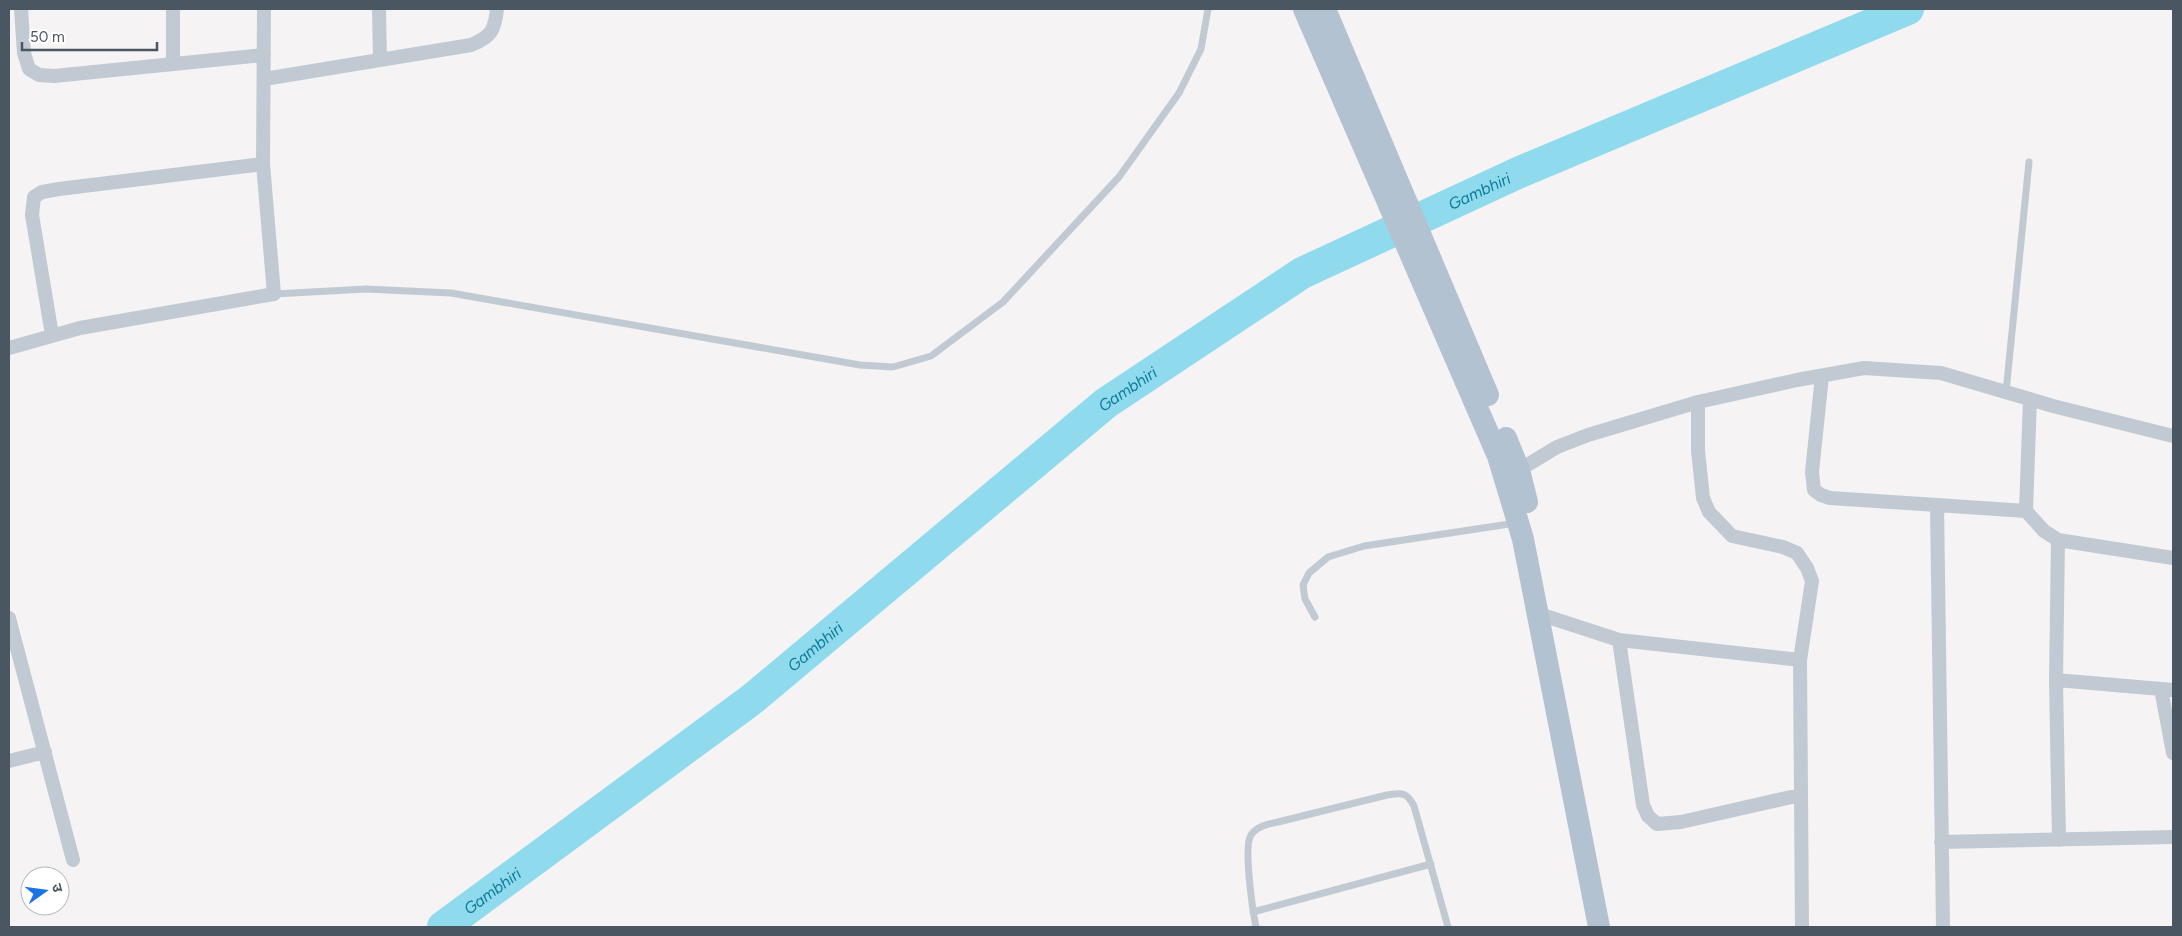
<svg xmlns="http://www.w3.org/2000/svg" width="2182" height="936" font-family="Figtree,'Noto Sans Devanagari',sans-serif">
<style>
.lines{fill:none;stroke-linecap:round;stroke-linejoin:round}
.river{stroke:#90daee;stroke-width:32}
.service{stroke:#c1cad2;stroke-width:7}
.minor{stroke:#c1cad2;stroke-width:14}
.primary{stroke:#b3c2d1;stroke-width:22}
.labels{text-anchor:middle;stroke-width:4;stroke-linejoin:round;paint-order:stroke}
.water-label{font-size:16px;font-style:italic;fill:#0c7c9b;stroke:#fff}
</style>
<rect width="100%" height="100%" fill="#f5f3f3"/>
<g class="lines">
<path class="river" id="s1" d="M443,927l308,-227 355,-297 196,-130 218,-101 388,-163"/>
<path class="service" d="M274,294l92,-5 85,4 409,72 33,2 38,-11 72,-54 116,-125 60,-84 22,-44 7,-40
M2006,392l23,-230
M1315,617l-10,-18 -2,-14 6,-12 19,-16 36,-11 152,-23
M1253,912l178,-48
M1256,927c-3,-15 -13,-81 -5,-92 6,-9 17,-11 27,-13l109,-27c15,-2 19,-4 27,11l34,121"/>
<path class="minor" d="M21,9l3,44 5,16 10,6 15,1 210,-21
M379,9l1,51
M173,64v-55
M264,79l207,-34c20,-8 24,-15 26,-36
M52,335l-20,-120 2,-18 8,-5 17,-3 204,-25
M9,348l71,-20 194,-34 -11,-130 1,-155
M1822,376l-10,96 2,18 7,5 9,3 107,7
M1519,470l38,-23 31,-12 110,-33
M2026,511l18,20 14,9 115,18
M2058,540l-2,140 3,160
M1539,614l80,26 181,20
M9,618l64,242
M1619,640l24,165 5,11 9,8 24,-2 119,-27
M2056,680l117,10
M2161,689l12,64
M9,761l36,-9
M1941,842l232,-5
M1802,927l-2,-267 12,-79 -5,-13 -10,-15 -14,-6 -51,-11 -23,-24 -6,-14 -5,-47v-49l99,-22 67,-12 77,5 112,33 120,30
M1943,927l-6,-422 89,6 4,-112"/>
<path class="primary" d="M1304,9l194,447 25,83 76,388
M1325,9l163,386
M1506,438l13,32 8,32"/>
</g>
<g class="labels">
<g class="water-label">
<text dy="6" stroke="none"><textPath href="#s1" startOffset="1276">Gambhiri</textPath></text>
<text dy="6" stroke="none"><textPath href="#s1" startOffset="871">Gambhiri</textPath></text>
<text dy="6" stroke="none"><textPath href="#s1" startOffset="466">Gambhiri</textPath></text>
<text dy="6" stroke="none"><textPath href="#s1" startOffset="61">Gambhiri</textPath></text>
</g>
</g>
<rect width="2182" height="936" fill="none" stroke="#4a5661" stroke-width="20"/>
<g transform="translate(45 891) rotate(76)"><circle r="24" fill="#ffffff" stroke="#b7bbc0"/>
<path d="M0-4L9 19L0 12L-9 19Z" fill="#1a73e8"/>
<text y="-8" font-size="14" font-weight="bold" text-anchor="middle" fill="#4a5661">उ</text>
</g>
<path d="M22 42v8h135v-8" fill="none" stroke="#4a5661" stroke-width="2.5"/>
<text x="30" y="42" font-size="15" fill="#4a5661" stroke="#ffffff" stroke-width="4" paint-order="stroke">50 m</text>
</svg>
